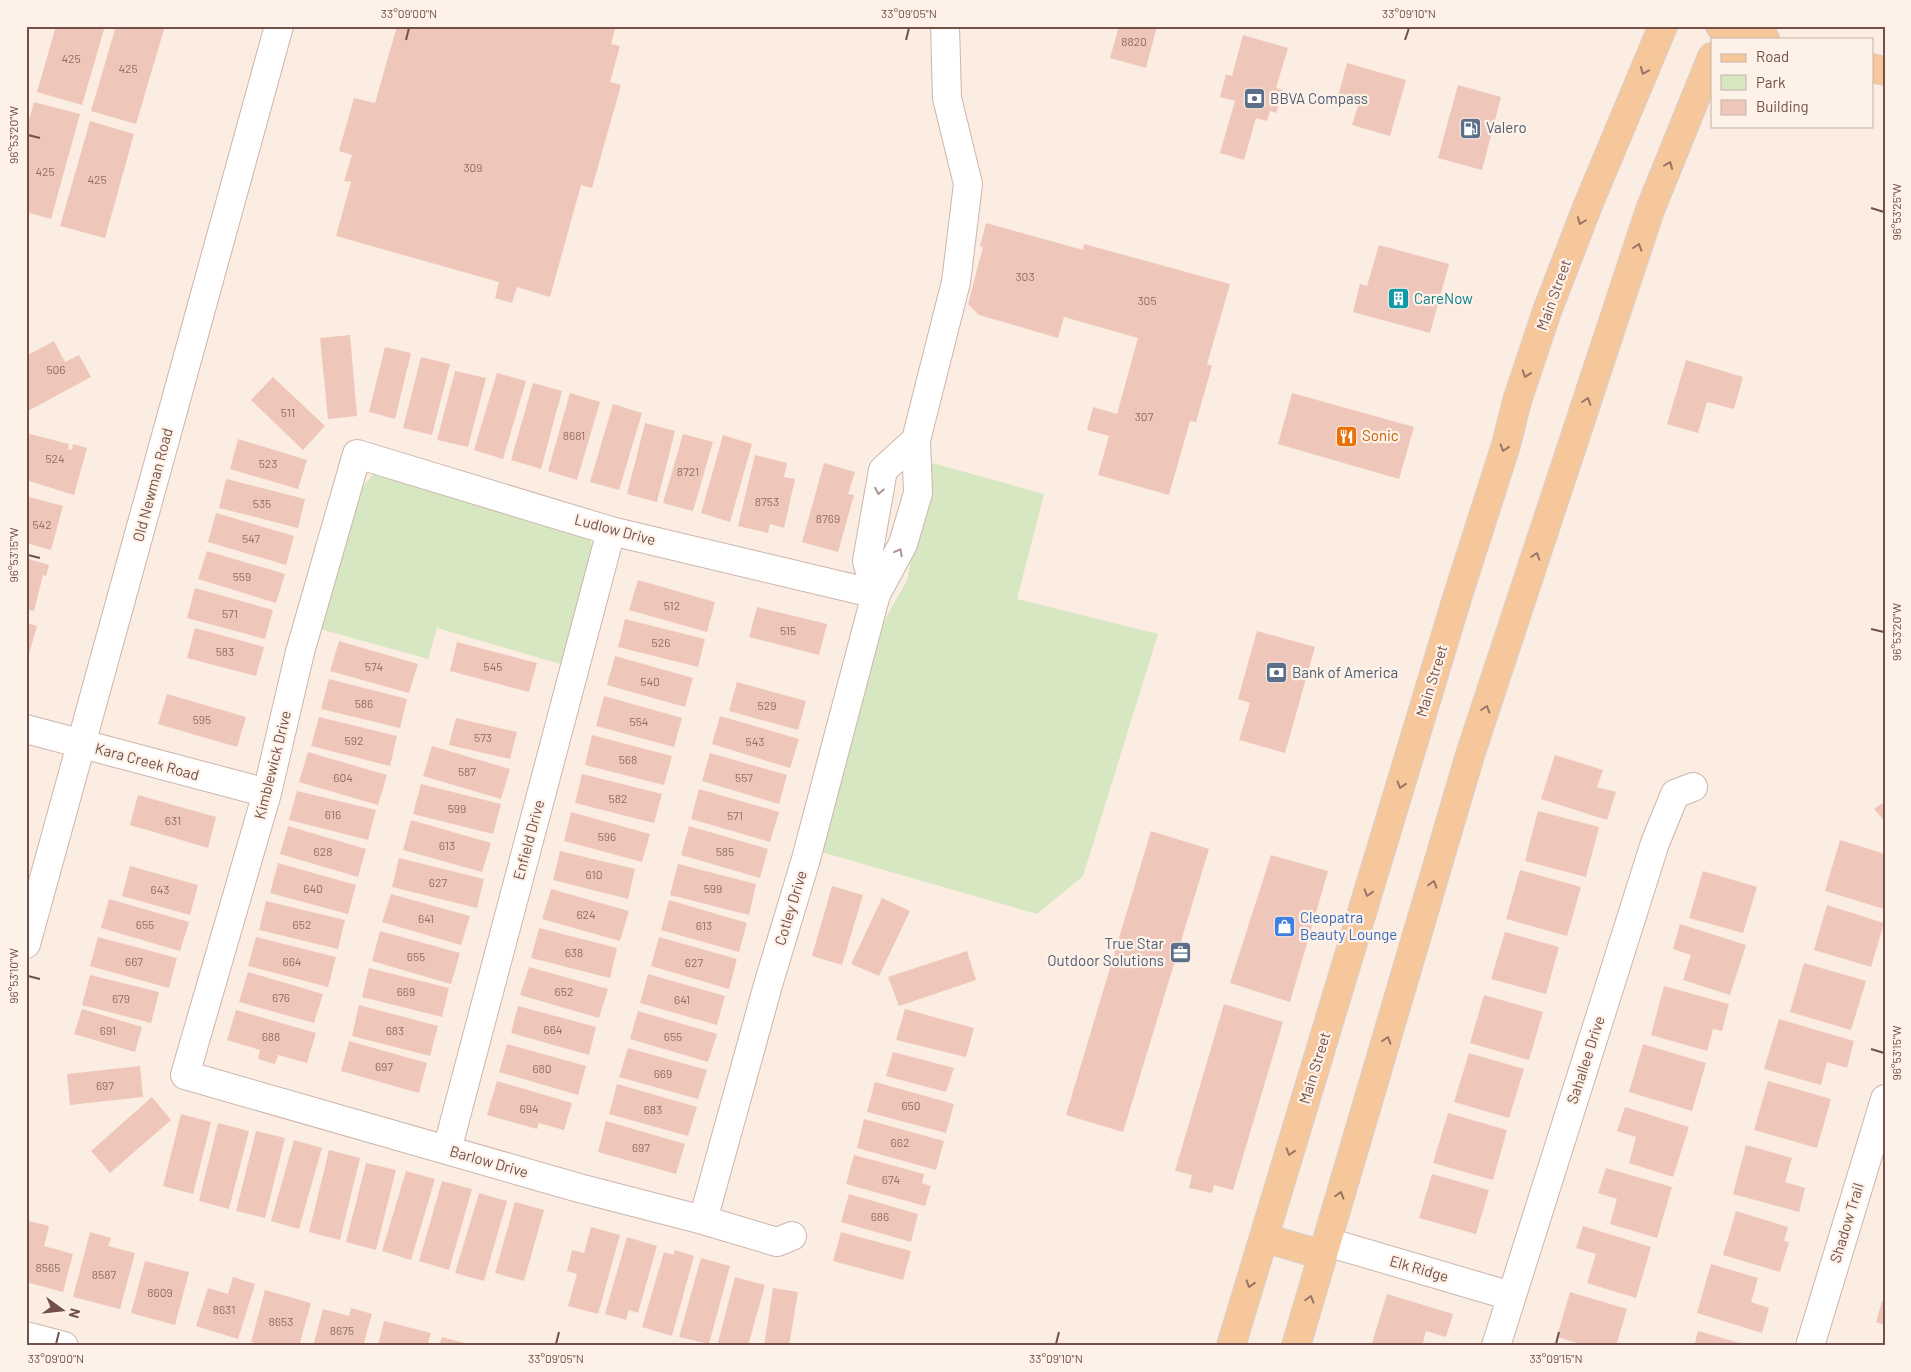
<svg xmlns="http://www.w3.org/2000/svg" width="1911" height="1372" font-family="Barlow,sans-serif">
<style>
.green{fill:#d6e7c1}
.building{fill:#efc7ba}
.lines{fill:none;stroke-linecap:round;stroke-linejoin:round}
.minor-casing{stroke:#cdb5ac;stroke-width:30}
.major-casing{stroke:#d7cecc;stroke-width:30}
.minor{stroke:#fff;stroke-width:28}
.major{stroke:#f7c79c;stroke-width:28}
.oneway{stroke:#997463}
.oneway2{stroke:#aa9792}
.ticks{fill:none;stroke:#71514a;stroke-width:2}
.labels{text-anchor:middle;stroke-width:4.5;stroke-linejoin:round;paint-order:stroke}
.number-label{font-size:12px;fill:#906e66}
.service-label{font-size:15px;fill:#4e5e75;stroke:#fef1e7;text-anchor:start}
.street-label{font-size:15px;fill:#71514a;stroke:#fef1e7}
.culture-label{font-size:15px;fill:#0d838f;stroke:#fef1e7;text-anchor:start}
.food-label{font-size:15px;fill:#c56008;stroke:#fef1e7;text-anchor:start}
.shop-label{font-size:15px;fill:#366cbe;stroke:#fef1e7;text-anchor:start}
.neatline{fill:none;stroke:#71514a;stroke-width:2}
.ticks-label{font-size:12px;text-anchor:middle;fill:#71514a}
</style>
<rect width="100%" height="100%" fill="#fbede1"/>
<path class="green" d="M932,463l112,31 -27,105 141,35 -75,242 -46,38 -219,-63 59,-217 30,-54z
M374,473l216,66 3,12 -29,114 -127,-37 -9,31 -108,-30 37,-135z"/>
<path class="building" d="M56,26h49l-23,79 -45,-13z
M116,26h49l-29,98 -45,-13z
M397,26h219l-5,18 9,2 -10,36 11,3 -29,103 -11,-3 -31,112 -33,-10 -5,16 -17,-5 4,-16 -163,-46 15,-54 -7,-1 8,-26 -13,-4 15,-53 21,5z
M1119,26h38l-11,42 -36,-10z
M1243,35l45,13 -12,40 7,2 -7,23 -6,-2 -3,10 -11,-3 -12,42 -24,-7 15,-52 -15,-4 6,-23 6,2z
M1347,63l59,17 -16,56 -38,-11 6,-19 -21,-6z
M1458,85l43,12 -19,73 -44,-12z
M34,102l46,12 -29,105 -25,-7v-81z
M90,121l44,13 -29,104 -45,-12z
M986,223l97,27 1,-6 146,40 -23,80 5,2 -16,56 -6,-1 -21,74 -71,-20 11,-39 -22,-6 6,-23 24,7 21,-76 -74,-21 -6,21 -79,-23 -11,-11 15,-57 -3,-1z
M1379,245l70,19 -19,69 -77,-21 7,-28 7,2z
M350,335l7,81 -29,3 -8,-81z
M54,341l11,21 14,-7 12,22 -63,34 -2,-55z
M385,347l26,6 -16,66 -26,-7z
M421,357l29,7 -18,71 -29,-7z
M1686,360l57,17 -9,32 -27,-7 -9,31 -31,-9z
M455,371l31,7 -18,69 -31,-7z
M497,373l29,8 -23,78 -29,-9z
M273,377l52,49 -22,24 -52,-50z
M533,383l29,8 -21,78 -30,-9z
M570,393l30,9 -23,78 -29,-9z
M1292,393l122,34 -15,52 -121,-35z
M613,404l29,9 -23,77 -29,-8z
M645,423l30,8 -18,71 -30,-8z
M26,433l43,11 -1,5 4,1 1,-6 14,4 -13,47 -48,-15z
M683,434l30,8 -20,69 -30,-8z
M723,435l29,9 -22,78 -29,-9z
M238,439l69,21 -9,29 -68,-20z
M755,455l32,8 -3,14 11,2 -11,49 -14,-4 -2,9 -30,-7z
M824,463l31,9 -7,22 6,1 -16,57 -36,-10z
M226,479l79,20 -7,29 -79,-20z
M26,496l37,10 -12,44 -25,-7z
M216,513l78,23 -8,29 -78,-23z
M207,551l78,23 -9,29 -78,-24z
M26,558l23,7 -3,11 -3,-1 -9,36 -8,-2z
M638,580l77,22 -8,30 -78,-22z
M195,588l78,22 -8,29 -78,-21z
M757,607l70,17 -8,31 -70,-18z
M625,619l80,20 -7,28 -80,-20z
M26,623l11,3 -10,35h-1z
M195,628l69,19 -8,29 -69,-18z
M1257,631l58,16 -30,106 -46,-13 11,-37 -12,-4z
M339,641l79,23 -9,29 -79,-22z
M457,642l80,21 -8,29 -79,-21z
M615,656l78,22 -8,29 -78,-22z
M329,679l78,20 -7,29 -79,-19z
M737,682l69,19 -8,29 -69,-19z
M167,694l79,23 -9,30 -79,-23z
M604,696l78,22 -8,29 -78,-21z
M720,716l79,23 -9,29 -78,-24z
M319,717l78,19 -7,30 -79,-20z
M456,718l61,14 -7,27 -61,-14z
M592,735l80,21 -8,29 -79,-20z
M432,746l78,23 -9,30 -78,-23z
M308,752l79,23 -9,30 -79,-23z
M710,753l77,22 -8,29 -77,-23z
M1555,755l48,15 -6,17 19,5 -9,28 -66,-21z
M582,774l80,20 -8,29 -79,-20z
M421,784l80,20 -8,30 -80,-20z
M699,789l80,23 -9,30 -79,-23z
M297,791l79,19 -8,30 -79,-20z
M138,795l78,22 -8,31 -78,-23z
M1885,801v21l-11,-13z
M1538,811l61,16 -13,50 -61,-16z
M571,812l79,22 -8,28 -78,-21z
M411,820l80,23 -9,29 -79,-22z
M288,826l78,23 -8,28 -78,-23z
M689,826l79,23 -8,29 -79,-23z
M1151,831l58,18 -86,283 -57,-17z
M1840,840l45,14 -1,55 -59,-18z
M560,851l75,18 -7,30 -75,-19z
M1271,855l57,16 -38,131 -60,-19z
M399,858l85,21 -7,29 -85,-21z
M278,863l78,22 -8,29 -78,-21z
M678,864l78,20 -7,31 -79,-20z
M130,866l68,19 -8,30 -68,-19z
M1520,870l61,17 -14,49 -61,-17z
M1703,871l54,16 -14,46 -54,-15z
M832,886l31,9 -21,70 -30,-9z
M551,889l78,22 -9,30 -78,-22z
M391,894l79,22 -9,29 -79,-23z
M882,898l28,13 -31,65 -28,-12z
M109,899l80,23 -9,29 -79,-23z
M669,900l78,23 -8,29 -78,-22z
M266,901l79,19 -7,29 -79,-19z
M1827,905l57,18 -13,44 -57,-17z
M1680,924l66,21 -16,50 -47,-15 8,-25 -18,-6z
M539,928l78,20 -7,30 -79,-20z
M380,931l80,22 -9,31 -79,-23z
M1505,932l54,15 -13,47 -55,-15z
M98,937l79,21 -8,30 -79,-22z
M256,937l80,20 -8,30 -80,-21z
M659,937l78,22 -8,30 -78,-23z
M967,951l9,29 -77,26 -11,-29z
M1804,963l62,18 -15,49 -61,-18z
M529,967l79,22 -9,29 -79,-23z
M369,968l80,20 -7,29 -80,-20z
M248,972l75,22 -9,29 -75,-21z
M648,974l77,22 -8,29 -77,-22z
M90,975l69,17 -8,31 -69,-18z
M1664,986l65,18 -7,27 -9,-2 -6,22 -56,-16z
M1484,995l59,17 -14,48 -59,-17z
M1224,1004l59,18 -50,168 -19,-5 -2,8 -23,-5 3,-13 -17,-4z
M359,1005l79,21 -8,30 -78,-20z
M518,1006l78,21 -7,28 -78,-22z
M82,1009l60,18 -7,25 -61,-18z
M905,1009l69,19 -8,29 -70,-17z
M236,1010l80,23 -9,30 -29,-8 -3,9 -17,-5 2,-9 -33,-10z
M638,1011l79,23 -9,28 -78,-23z
M1779,1019l75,22 -7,27 -20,-6 -6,23 -57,-16z
M349,1041l78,22 -8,30 -78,-22z
M507,1044l79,22 -8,29 -79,-23z
M1643,1044l63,19 -14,48 -63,-19z
M628,1048l79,22 -9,29 -79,-22z
M893,1052l61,16 -8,24 -60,-16z
M1469,1053l55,16 -15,49 -55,-16z
M140,1066l3,31 -73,8 -3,-31z
M497,1081l75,22 -8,27 -25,-7 -2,6 -50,-14z
M1768,1081l63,18 -14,49 -63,-18z
M875,1082l79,22 -8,29 -79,-21z
M617,1084l80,23 -9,29 -79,-22z
M152,1097l19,23 -61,53 -19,-22z
M1625,1107l64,20 -16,50 -44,-14 7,-26 -19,-6z
M1448,1113l59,17 -14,50 -60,-17z
M181,1114l30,8 -18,72 -30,-8z
M864,1119l80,22 -8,29 -79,-22z
M606,1121l79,23 -9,30 -78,-22z
M218,1123l31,8 -20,78 -30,-8z
M256,1131l29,7 -20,80 -29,-7z
M294,1140l28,8 -23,81 -28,-8z
M1746,1145l46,13 -7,24 20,6 -6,24 -66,-18z
M329,1150l31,8 -20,82 -31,-8z
M854,1155l70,19 -2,9 9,3 -6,20 -79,-22z
M366,1163l30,7 -20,80 -30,-8z
M1606,1168l66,19 -15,51 -47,-14 7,-25 -19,-6z
M406,1171l29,8 -24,81 -29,-9z
M1432,1174l57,16 -13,44 -57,-16z
M442,1181l30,8 -23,81 -30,-9z
M479,1193l28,8 -23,80 -29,-8z
M849,1194l69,20 -7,28 -70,-20z
M515,1202l29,8 -20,71 -29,-8z
M1736,1211l52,16 -4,14 5,1 -9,30 -57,-17z
M29,1221l20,5 -5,20 29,8 -10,38 -37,-10v-49z
M1583,1226l68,21 -15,51 -49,-15 9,-29 -20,-6z
M591,1227l29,8 -22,79 -30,-8 9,-32 -10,-3 5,-21 12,3z
M90,1232l21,6 -3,8 27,7 -15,56 -47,-12z
M841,1232l70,19 -8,29 -70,-19z
M627,1237l30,9 -19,67 -9,-3 -3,10 -21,-6z
M675,1250l19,6 -22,80 -30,-9 22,-75 9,3z
M701,1258l29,8 -21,78 -30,-7z
M145,1261l44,11 -14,53 -44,-12z
M1711,1264l47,14 -7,24 18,6 -7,25 -65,-20z
M233,1277l22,7 -17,55 -42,-13 12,-38 20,6z
M735,1277l30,8 -17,61h-31z
M773,1288l25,4 -9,54h-25z
M265,1290l46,13 -12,43h-34l-14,-4z
M1570,1292l57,17 -11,37h-29l-30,-9z
M1387,1294l66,20 -7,23 -20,-6 -4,15h-40l-10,-3z
M1882,1301l3,1v23l-9,-3z
M351,1308l21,6 -9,32h-50l10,-37 26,7z
M384,1321l47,12 -4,13h-49z
M1698,1331l49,14v1h-53z
M442,1337l30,8v1h-33z"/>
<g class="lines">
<defs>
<path id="minor" d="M876,594l-9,-33 16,-91 33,-30
M26,729l241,64
M26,944l253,-918
M447,1150l164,-619
M703,1220l65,-235 38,-126 70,-265 27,-50 15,-51 -2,-53 40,-158 12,-98 -21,-86 -2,-72
M792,1236l-15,6 -74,-22 -124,-32 -394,-113 82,-282 33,-141 57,-198 254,77 265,63
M1327,1242l184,54
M26,1336l38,10
M1496,1346l159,-503 20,-49 18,-7
M1810,1346l75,-247"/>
<path id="major" d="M1720,26l45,13
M1872,68l13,3
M1264,1238l59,17
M1231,1346l226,-748 49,-153 11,-44 30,-90 41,-106 75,-179
M1296,1346l174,-591 180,-545 62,-153"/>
</defs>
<use href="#minor" class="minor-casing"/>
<use href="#major" class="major-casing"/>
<use href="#minor" class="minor"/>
<use href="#major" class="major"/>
</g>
<defs><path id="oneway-chevron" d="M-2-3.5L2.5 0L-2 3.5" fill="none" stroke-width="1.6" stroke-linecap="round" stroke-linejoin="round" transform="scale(1.25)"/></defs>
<g class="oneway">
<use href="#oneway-chevron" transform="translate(1644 71) rotate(113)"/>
<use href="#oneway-chevron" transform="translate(1669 165) rotate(-68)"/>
<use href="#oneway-chevron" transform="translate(1581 221) rotate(111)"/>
<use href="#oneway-chevron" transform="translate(1638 247) rotate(-72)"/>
<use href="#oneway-chevron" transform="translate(1526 374) rotate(109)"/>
<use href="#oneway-chevron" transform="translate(1587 401) rotate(-72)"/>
<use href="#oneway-chevron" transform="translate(1504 448) rotate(107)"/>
<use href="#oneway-chevron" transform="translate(1536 556) rotate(-72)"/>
<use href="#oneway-chevron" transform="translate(1486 709) rotate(-72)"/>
<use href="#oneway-chevron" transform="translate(1401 785) rotate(107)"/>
<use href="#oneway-chevron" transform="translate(1433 884) rotate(-74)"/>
<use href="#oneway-chevron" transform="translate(1368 893) rotate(107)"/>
<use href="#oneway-chevron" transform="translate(1387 1040) rotate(-73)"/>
<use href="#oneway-chevron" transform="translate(1290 1152) rotate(107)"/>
<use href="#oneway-chevron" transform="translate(1340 1195) rotate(-74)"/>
<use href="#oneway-chevron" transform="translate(1250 1284) rotate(107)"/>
<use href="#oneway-chevron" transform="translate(1310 1299) rotate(-74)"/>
</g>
<g class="oneway2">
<use href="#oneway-chevron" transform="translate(879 491) rotate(101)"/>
<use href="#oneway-chevron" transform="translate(899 552) rotate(-62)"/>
</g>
<path class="ticks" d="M406,40l3,-12M906,40l3,-12M1405,40l4,-12M28,135l12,3M1871,208l13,4M28,555l12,3M1871,629l13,3M28,976l12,3M1871,1049l13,4M56,1344l3,-12M556,1344l3,-12M1056,1344l3,-12M1556,1344l3,-12"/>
<defs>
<symbol id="bank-square" viewBox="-11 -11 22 22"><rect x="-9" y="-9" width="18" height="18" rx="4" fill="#5c6f8a" stroke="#fef1e7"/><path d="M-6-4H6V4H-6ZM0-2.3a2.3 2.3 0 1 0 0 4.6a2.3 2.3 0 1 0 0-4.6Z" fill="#fff"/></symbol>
<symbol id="fuel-square" viewBox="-11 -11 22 22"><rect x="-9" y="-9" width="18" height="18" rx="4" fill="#5c6f8a" stroke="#fef1e7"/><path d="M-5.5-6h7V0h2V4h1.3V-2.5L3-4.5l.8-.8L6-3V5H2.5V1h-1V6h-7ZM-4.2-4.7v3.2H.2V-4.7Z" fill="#fff"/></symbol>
<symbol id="building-square" viewBox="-11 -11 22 22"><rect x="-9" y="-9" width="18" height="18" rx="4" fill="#0f9aa8" stroke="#fef1e7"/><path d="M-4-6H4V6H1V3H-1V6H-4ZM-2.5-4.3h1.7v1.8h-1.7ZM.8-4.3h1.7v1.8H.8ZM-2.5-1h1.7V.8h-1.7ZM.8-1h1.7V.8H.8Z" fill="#fff"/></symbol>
<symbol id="restaurant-square" viewBox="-11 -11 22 22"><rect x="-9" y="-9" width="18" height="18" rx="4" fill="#e8710a" stroke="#fef1e7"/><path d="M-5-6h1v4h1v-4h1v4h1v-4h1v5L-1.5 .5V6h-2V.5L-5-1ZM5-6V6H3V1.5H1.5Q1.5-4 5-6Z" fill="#fff"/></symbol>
<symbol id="shop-square" viewBox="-11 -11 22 22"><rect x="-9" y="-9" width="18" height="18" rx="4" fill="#3f7fe0" stroke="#fef1e7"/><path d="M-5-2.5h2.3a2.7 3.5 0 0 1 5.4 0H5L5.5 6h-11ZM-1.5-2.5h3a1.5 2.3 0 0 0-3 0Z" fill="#fff"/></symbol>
<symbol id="office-square" viewBox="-11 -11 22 22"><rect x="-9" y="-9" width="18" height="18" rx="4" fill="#5c6f8a" stroke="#fef1e7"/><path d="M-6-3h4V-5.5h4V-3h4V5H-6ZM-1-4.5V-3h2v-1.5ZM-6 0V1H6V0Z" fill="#fff"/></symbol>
</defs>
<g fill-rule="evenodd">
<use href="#bank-square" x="1242" y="86" width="25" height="25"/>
<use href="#fuel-square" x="1458" y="116" width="25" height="25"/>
<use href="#building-square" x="1386" y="286" width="25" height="25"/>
<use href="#restaurant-square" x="1334" y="424" width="25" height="25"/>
<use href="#bank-square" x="1264" y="660" width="25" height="25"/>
<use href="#shop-square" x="1272" y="914" width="25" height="25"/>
<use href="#office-square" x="1168" y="940" width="25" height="25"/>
</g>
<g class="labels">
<g class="number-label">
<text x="1134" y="46">8820</text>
<text x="71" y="63">425</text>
<text x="128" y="73">425</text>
<text x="473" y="172">309</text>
<text x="45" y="176">425</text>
<text x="97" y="184">425</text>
<text x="1025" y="281">303</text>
<text x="1147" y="305">305</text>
<text x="56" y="374">506</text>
<text x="288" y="417">511</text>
<text x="1144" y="421">307</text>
<text x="574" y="440">8681</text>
<text x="55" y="463">524</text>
<text x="268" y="468">523</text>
<text x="688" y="476">8721</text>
<text x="767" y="506">8753</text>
<text x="262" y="508">535</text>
<text x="828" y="523">8769</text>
<text x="42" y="529">542</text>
<text x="251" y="543">547</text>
<text x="242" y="581">559</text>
<text x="672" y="610">512</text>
<text x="230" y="618">571</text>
<text x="788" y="635">515</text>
<text x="661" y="647">526</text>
<text x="225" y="656">583</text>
<text x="374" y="671">574</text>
<text x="493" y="671">545</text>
<text x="650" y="686">540</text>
<text x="364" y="708">586</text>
<text x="767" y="710">529</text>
<text x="202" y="724">595</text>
<text x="639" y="726">554</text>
<text x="483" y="742">573</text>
<text x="354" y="745">592</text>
<text x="755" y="746">543</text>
<text x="628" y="764">568</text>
<text x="467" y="776">587</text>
<text x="343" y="782">604</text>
<text x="744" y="782">557</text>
<text x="618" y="803">582</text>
<text x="457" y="813">599</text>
<text x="333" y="819">616</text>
<text x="735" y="820">571</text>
<text x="173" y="825">631</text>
<text x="607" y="841">596</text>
<text x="447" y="850">613</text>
<text x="323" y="856">628</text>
<text x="725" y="856">585</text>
<text x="594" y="879">610</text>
<text x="438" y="887">627</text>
<text x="313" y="893">640</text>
<text x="713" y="893">599</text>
<text x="160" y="894">643</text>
<text x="586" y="919">624</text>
<text x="426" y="923">641</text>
<text x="145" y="929">655</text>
<text x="302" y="929">652</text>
<text x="704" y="930">613</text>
<text x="574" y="957">638</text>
<text x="416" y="961">655</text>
<text x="134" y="966">667</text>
<text x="292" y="966">664</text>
<text x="694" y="967">627</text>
<text x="406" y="996">669</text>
<text x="564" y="996">652</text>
<text x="281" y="1002">676</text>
<text x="121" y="1003">679</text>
<text x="682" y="1004">641</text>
<text x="553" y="1034">664</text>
<text x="108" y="1035">691</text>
<text x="395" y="1035">683</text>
<text x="271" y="1041">688</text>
<text x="673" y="1041">655</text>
<text x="384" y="1071">697</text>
<text x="542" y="1073">680</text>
<text x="663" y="1078">669</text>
<text x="105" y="1090">697</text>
<text x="911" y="1110">650</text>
<text x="529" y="1113">694</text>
<text x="653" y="1114">683</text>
<text x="900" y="1147">662</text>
<text x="641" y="1152">697</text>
<text x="891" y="1184">674</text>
<text x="880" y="1221">686</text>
<text x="48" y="1272">8565</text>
<text x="104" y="1279">8587</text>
<text x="160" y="1297">8609</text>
<text x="224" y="1314">8631</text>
<text x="281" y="1326">8653</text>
<text x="342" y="1335">8675</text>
</g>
<g class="service-label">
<text x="1270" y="104">BBVA Compass</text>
<text x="1486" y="133">Valero</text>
<text x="1292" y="678">Bank of America</text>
<text x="1164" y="949" text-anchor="end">True Star<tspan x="1164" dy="17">Outdoor Solutions</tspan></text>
</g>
<g class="street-label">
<text transform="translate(1554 295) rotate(-70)" y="5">Main Street</text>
<text transform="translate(153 485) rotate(-75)" y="5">Old Newman Road</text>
<text transform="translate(615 530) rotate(15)" y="5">Ludlow Drive</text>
<text transform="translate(1432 681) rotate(-73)" y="5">Main Street</text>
<text transform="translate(147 762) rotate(15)" y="5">Kara Creek Road</text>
<text transform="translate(273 765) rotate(-76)" y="5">Kimblewick Drive</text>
<text transform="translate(529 840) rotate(-75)" y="5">Enfield Drive</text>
<text transform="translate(791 908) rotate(-73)" y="5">Cotley Drive</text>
<text transform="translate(1586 1060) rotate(-72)" y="5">Sahallee Drive</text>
<text transform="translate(1315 1068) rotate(-73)" y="5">Main Street</text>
<text transform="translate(489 1162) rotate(16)" y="5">Barlow Drive</text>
<text transform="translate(1847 1223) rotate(-73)" y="5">Shadow Trail</text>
<text transform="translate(1419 1269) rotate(16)" y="5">Elk Ridge</text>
</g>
<g class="culture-label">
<text x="1414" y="304">CareNow</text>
</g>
<g class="food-label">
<text x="1362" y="441">Sonic</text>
</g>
<g class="shop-label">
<text x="1300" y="923">Cleopatra<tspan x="1300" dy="17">Beauty Lounge</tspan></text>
</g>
</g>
<rect width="1911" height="1372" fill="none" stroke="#fef1e7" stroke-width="55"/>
<rect x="1711" y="38" width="162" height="90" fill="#fef1e7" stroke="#c6b1a8"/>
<rect x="1721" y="54" width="25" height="8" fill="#f7c79c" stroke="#c6b1a8"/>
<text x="1756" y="62" font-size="15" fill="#71514a">Road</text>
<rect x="1721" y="75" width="25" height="15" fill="#d6e7c1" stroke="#c6b1a8"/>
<text x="1756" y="88" font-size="15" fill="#71514a">Park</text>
<rect x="1721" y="100" width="25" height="15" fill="#efc7ba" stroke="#c6b1a8"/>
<text x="1756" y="112" font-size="15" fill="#71514a">Building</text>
<g transform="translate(62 1310) rotate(105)" stroke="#fef1e7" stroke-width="4" paint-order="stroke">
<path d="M0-4L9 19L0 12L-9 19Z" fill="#71514a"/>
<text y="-8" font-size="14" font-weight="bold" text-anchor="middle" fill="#71514a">N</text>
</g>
<rect x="28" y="28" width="1856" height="1316" class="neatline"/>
<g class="ticks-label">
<text x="409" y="18">33°09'00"N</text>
<text x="909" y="18">33°09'05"N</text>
<text x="1409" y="18">33°09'10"N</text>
<text transform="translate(14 135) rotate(-90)" y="4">96°53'20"W</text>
<text transform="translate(1897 212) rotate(-90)" y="4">96°53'25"W</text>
<text transform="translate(14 555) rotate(-90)" y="4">96°53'15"W</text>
<text transform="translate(1897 632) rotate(-90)" y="4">96°53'20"W</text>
<text transform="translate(14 976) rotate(-90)" y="4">96°53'10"W</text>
<text transform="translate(1897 1053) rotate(-90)" y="4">96°53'15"W</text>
<text x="56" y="1363">33°09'00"N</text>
<text x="556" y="1363">33°09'05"N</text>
<text x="1056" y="1363">33°09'10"N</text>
<text x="1556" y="1363">33°09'15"N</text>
</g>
</svg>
